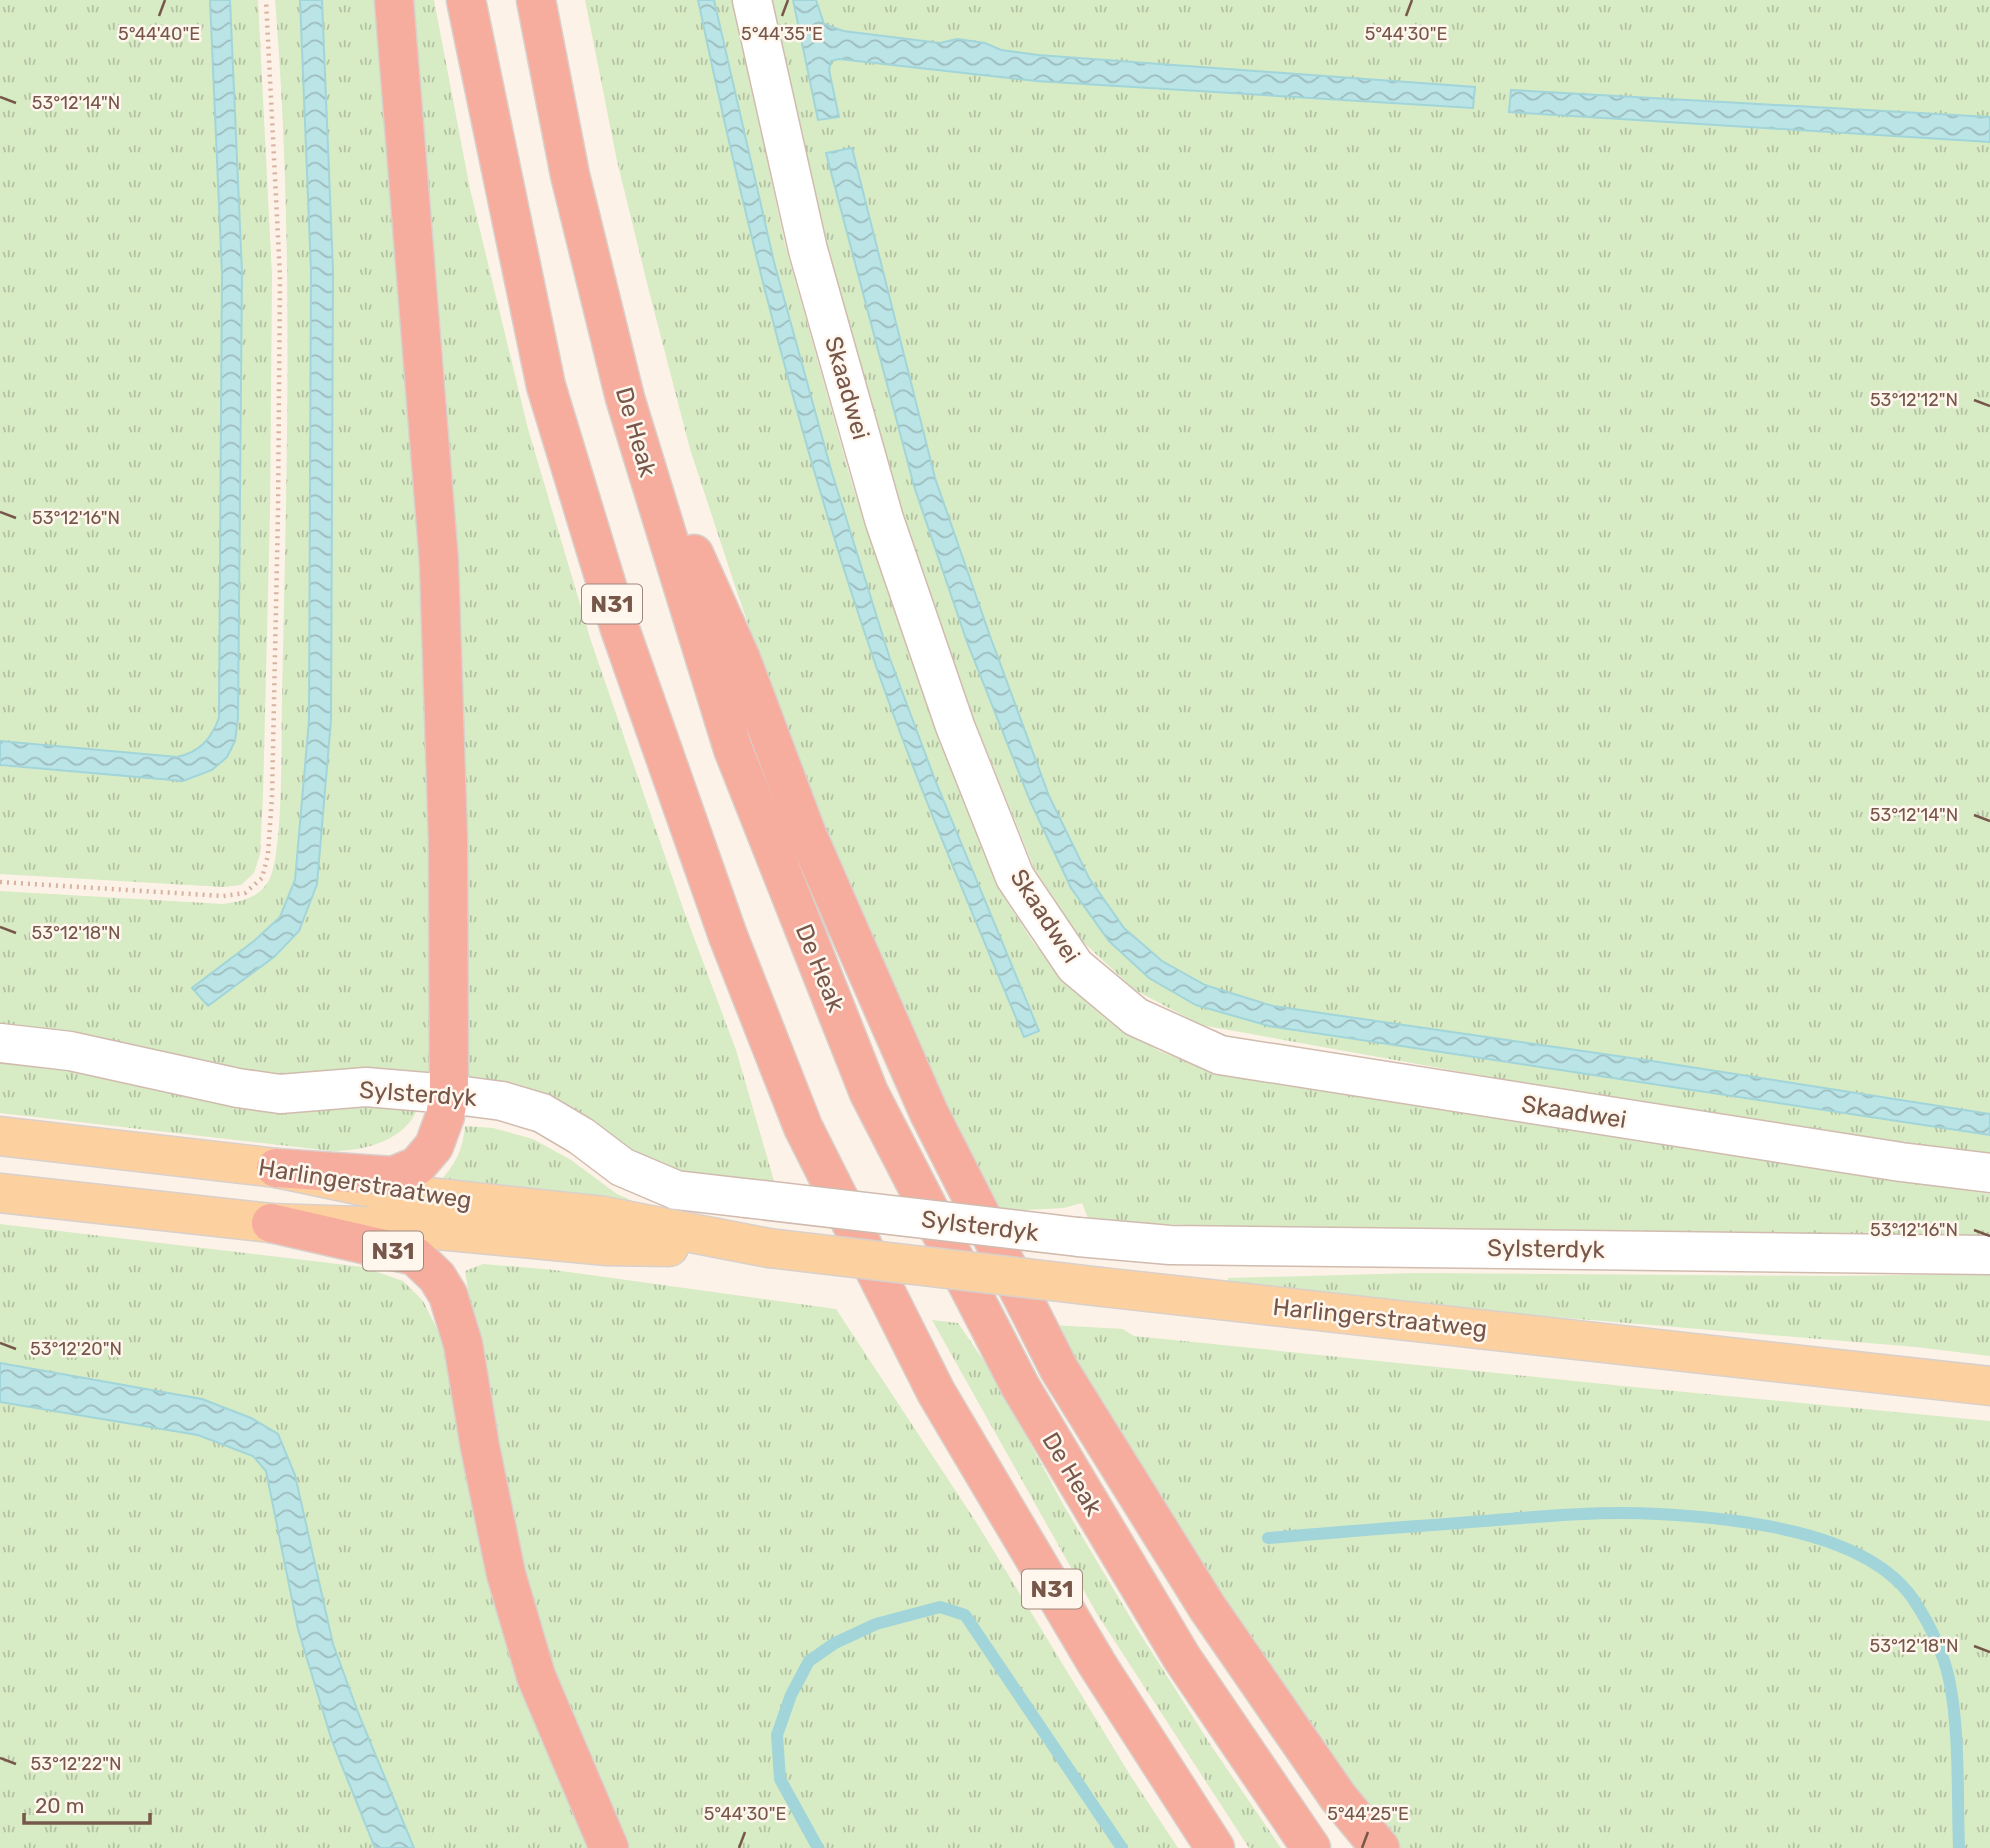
<svg xmlns="http://www.w3.org/2000/svg" width="1990" height="1848" font-family="Rubik,sans-serif">
<style>
.grass{fill:url(#grass-tufts)}
.water{fill:url(#water-waves);stroke:#a1d5d9;stroke-width:2}
.lines{fill:none;stroke-linecap:round;stroke-linejoin:round}
.stream{stroke:#a1d5d9;stroke-width:12}
.minor-casing{stroke:#d1bbaf;stroke-width:41}
.major-casing{stroke:#d9d0cc;stroke-width:41}
.highway-casing{stroke:#d9d0cc;stroke-width:41}
.path{stroke:#d8b1a1;stroke-width:4.5;stroke-dasharray:2 5;stroke-linecap:butt}
.minor{stroke:#fff;stroke-width:38}
.major{stroke:#fcd19f;stroke-width:38}
.highway{stroke:#f7ad9d;stroke-width:38}
.minor-bridge-casing{stroke:#d1bbaf;stroke-width:41;stroke-linecap:butt}
.major-bridge-casing{stroke:#d9d0cc;stroke-width:41;stroke-linecap:butt}
.minor-bridge{stroke:#fff;stroke-width:38}
.major-bridge{stroke:#fcd19f;stroke-width:38}
.ticks{fill:none;stroke:#77574a;stroke-width:2.5}
.labels{text-anchor:middle;stroke-width:5;stroke-linejoin:round;paint-order:stroke}
.shield{fill:#fff7ee;stroke:#a0877b;stroke-width:2}
.shield-label{font-size:23px;font-weight:bold;fill:#77574a}
.street-label{font-size:24px;fill:#77574a;stroke:#fff7ee}
.ticks-label{font-size:18px;text-anchor:middle;fill:#77574a;stroke:#fff7ee;stroke-width:5;stroke-linejoin:round;paint-order:stroke}
</style>
<defs>
<pattern id="grass-tufts" width="24" height="20" patternUnits="userSpaceOnUse" patternTransform="scale(1.75)"><rect width="24" height="20" fill="#d7ebc5"/><path d="M3 7l-1-3M5 7V3M7 7l1-3M15 17l-1-3M17 17v-4M19 17l1-3" fill="none" stroke="#b3c1a2"/></pattern>
<pattern id="water-waves" width="16" height="10" patternUnits="userSpaceOnUse" patternTransform="scale(1.75)"><rect width="16" height="10" fill="#bbe4e7"/><path d="M0 5q4-4 8 0t8 0" fill="none" stroke="#9dbcbd"/></pattern>
</defs>
<rect width="100%" height="100%" fill="#fdf2e7"/>
<path class="grass" d="M0,0h210l12,273 -3,445c-8,21 -19,34 -42,39l-177,-16z
M230,0h28l14,276 -2,236 -7,283 -3,59 -6,19 -13,12 -18,2 -223,-13v-108l183,15 55,-63 4,-446z
M275,0h25l2,18 9,253 -2,449 -14,160 -15,37 -26,24 -46,65 109,-122 14,-164 2,-449 -11,-271h58l36,407 20,653 -7,16 -148,3 -281,-52v-136l223,13c18,-3 34,-5 45,-22 16,-24 13,-149 14,-184 5,-233 12,-466 -7,-698z
M410,0h24l36,189 58,240 63,212 93,270 52,139 40,138 -47,5 -265,-110c0,-115 3,-229 0,-344 -5,-247 -30,-493 -54,-739z
M585,0h113c48,224 103,449 178,666 44,125 97,248 148,371l15,-6 -104,-251 -45,-121 -58,-186 -58,-211 -60,-262h19l52,244 68,243 86,253 65,157 29,45 29,35 41,39 56,35 60,23 771,120v43l-759,-10 -142,-6 -7,-18 -18,5 -75,4 -185,-427 -66,-190 -48,-146 -40,-154 -33,-134z
M769,0h24l26,120 20,-3 -10,-47 2,-9 8,-2 197,22 437,27 2,-20 -437,-33 -37,-5 -16,-7 -28,-4 -17,4 -97,-12 -19,-7 -8,-24h1174v117l-479,-26 -2,21 481,30v972l-338,-53 -379,-55 -68,-21 -43,-24 -38,-33 -35,-50 -40,-82 -59,-160 -55,-158 -83,-329 -26,4 88,333 53,156 64,161 40,85 125,117 73,21 721,109v22l-389,-60 -400,-72 -66,-35 -52,-48 -49,-74 -83,-206 -41,-120 -91,-314 -40,-195z
M0,1058l366,45 52,4c-12,34 -54,44 -86,44l-332,-38z
M465,1126l28,2 40,11 38,21 46,34 41,18 -219,-30c16,-17 24,-32 26,-56z
M0,1224l363,43 40,14 20,20 27,54 152,493h-188l-55,-133 -26,-71 -38,-169 -17,-41 -76,-35 -202,-36z
M483,1264l71,6 282,39 142,216 152,250 48,73h-555l-76,-179 -54,-223 -28,-175z
M1415,1273l416,3 159,-2v82l-74,-9 -686,-57 -2,-12z
M932,1320l26,3 34,50 72,133 75,126 73,115 69,101h-32l-152,-234z
M1053,1325l70,4 11,7 509,52 347,33v427h-590l-41,-52 -99,-138z
M0,1402l198,33 55,21 13,15 32,158 34,112 43,107h-375z"/>
<path class="water" d="M210,0h20l12,272 -4,446 -3,23 -8,16 -15,13 -29,11 -183,-16v-24l177,16c23,-5 34,-18 42,-39l3,-445z
M300,0h22l11,271 -2,449 -14,164 -18,47 -25,26 -66,49 -16,-18 62,-47 26,-24 15,-37 14,-160 2,-449z
M698,0h16l60,262 58,211 58,186 45,121 104,251 -15,6c-51,-123 -104,-245 -148,-371 -75,-217 -131,-442 -178,-666z
M793,0h23l8,24 19,7 97,12 17,-4 28,4 16,7 37,5 437,32 -2,21 -437,-27 -197,-22 -8,2 -2,9 10,47 -21,3z
M1511,90l479,27v25l-481,-30z
M852,148l83,330 55,158 59,160 40,82 35,50 38,33 43,24 68,21 379,55 338,53v21l-721,-109 -73,-21 -47,-27 -40,-37 -38,-53 -40,-85 -64,-161 -53,-156 -88,-333z
M0,1363l202,36 49,19 27,16 17,41 38,169 26,71 55,133h-39l-43,-107 -34,-112 -32,-158 -13,-15 -55,-21 -198,-33z"/>
<g class="lines">
<path class="stream" d="M1268,1538c60,-5 119,-10 179,-14 70,-5 141,-14 211,-10 78,4 212,17 257,88 15,23 28,50 34,77 11,53 8,115 10,169
M818,1848l-38,-69 -3,-44 14,-40 18,-34 26,-18 41,-19 64,-17 25,8 157,233"/>
<defs>
<path id="minor" d="M752,0l56,250 76,269 71,207 60,151 60,89 61,51 84,38 681,107 89,11
M0,1043l70,8 168,37 42,6 86,-7 83,7 53,7 40,12 39,23 41,31 54,23 69,8
M1078,1237l92,8 820,10"/>
<path id="major" d="M0,1136l276,32 124,26 204,22 165,32
M0,1193l271,30 146,5 190,18 62,1
M1102,1287l888,99"/>
<path id="highway" d="M466,0l80,386 74,243 108,307 75,191 133,265 161,272 118,184
M536,0l34,175 55,223 42,137 66,214 136,344 151,293 162,272 129,190
M694,554l47,105 65,173 123,281 130,256 148,238 131,190 42,51
M276,1168l117,8 24,-10 17,-20 11,-30 4,-22 -1,-254 -9,-278 -45,-562
M271,1223l144,33 22,21 11,18 15,49 17,103 26,127 30,102 73,172"/>
</defs>
<use href="#minor" class="minor-casing"/>
<use href="#major" class="major-casing"/>
<use href="#highway" class="highway-casing"/>
<path class="path" d="M0,882l223,14 22,-3 17,-15 6,-23 4,-59 6,-283 2,-237 -14,-276"/>
<use href="#minor" class="minor"/>
<use href="#major" class="major"/>
<use href="#highway" class="highway"/>
<defs>
<path id="minor-bridge" d="M745,1198l333,39"/>
<path id="major-bridge" d="M769,1248l333,39"/>
</defs>
<use href="#minor-bridge" class="minor-bridge-casing"/>
<use href="#major-bridge" class="major-bridge-casing"/>
<use href="#minor-bridge" class="minor-bridge"/>
<use href="#major-bridge" class="major-bridge"/>
</g>
<path class="ticks" d="M159,16l6,-16M782,16l6,-16M1406,16l6,-16M0,97l16,6M1974,400l16,6M0,512l16,6M1974,815l16,6M0,927l16,6M1974,1230l16,6M0,1343l16,6M1974,1646l16,6M0,1758l16,6M739,1848l6,-16M1362,1848l6,-16"/>
<g class="labels">
<g class="shield">
<rect x="582" y="584.5" width="60" height="39" rx="5"/>
<rect x="363" y="1231.5" width="60" height="39" rx="5"/>
<rect x="1022" y="1569.5" width="60" height="39" rx="5"/>
</g>
<g class="shield-label">
<text x="612" y="612">N31</text>
<text x="393" y="1259">N31</text>
<text x="1052" y="1597">N31</text>
</g>
<g class="street-label">
<text transform="translate(847 388) rotate(74)" y="8">Skaadwei</text>
<text transform="translate(636 432) rotate(74)" y="8">De Heak</text>
<text transform="translate(1045 916) rotate(57)" y="8">Skaadwei</text>
<text transform="translate(820 968) rotate(68)" y="8">De Heak</text>
<text transform="translate(418 1094) rotate(4)" y="8">Sylsterdyk</text>
<text transform="translate(1574 1112) rotate(9)" y="8">Skaadwei</text>
<text transform="translate(365 1184) rotate(9)" y="8">Harlingerstraatweg</text>
<text transform="translate(980 1226) rotate(7)" y="8">Sylsterdyk</text>
<text transform="translate(1546 1249) rotate(1)" y="8">Sylsterdyk</text>
<text transform="translate(1380 1318) rotate(6)" y="8">Harlingerstraatweg</text>
<text transform="translate(1072 1474) rotate(59)" y="8">De Heak</text>
</g>
</g>
<g class="ticks-label">
<text x="159" y="40">5°44'40"E</text>
<text x="782" y="40">5°44'35"E</text>
<text x="1406" y="40">5°44'30"E</text>
<text x="76" y="109">53°12'14"N</text>
<text x="1914" y="406">53°12'12"N</text>
<text x="76" y="524">53°12'16"N</text>
<text x="1914" y="821">53°12'14"N</text>
<text x="76" y="939">53°12'18"N</text>
<text x="1914" y="1236">53°12'16"N</text>
<text x="76" y="1355">53°12'20"N</text>
<text x="1914" y="1652">53°12'18"N</text>
<text x="76" y="1770">53°12'22"N</text>
<text x="745" y="1820">5°44'30"E</text>
<text x="1368" y="1820">5°44'25"E</text>
</g>
<path d="M24 1813v10h126v-10" fill="none" stroke="#77574a" stroke-width="3.5"/>
<text x="35" y="1813" font-size="21" fill="#77574a" stroke="#fff7ee" stroke-width="5" paint-order="stroke">20 m</text>
</svg>
